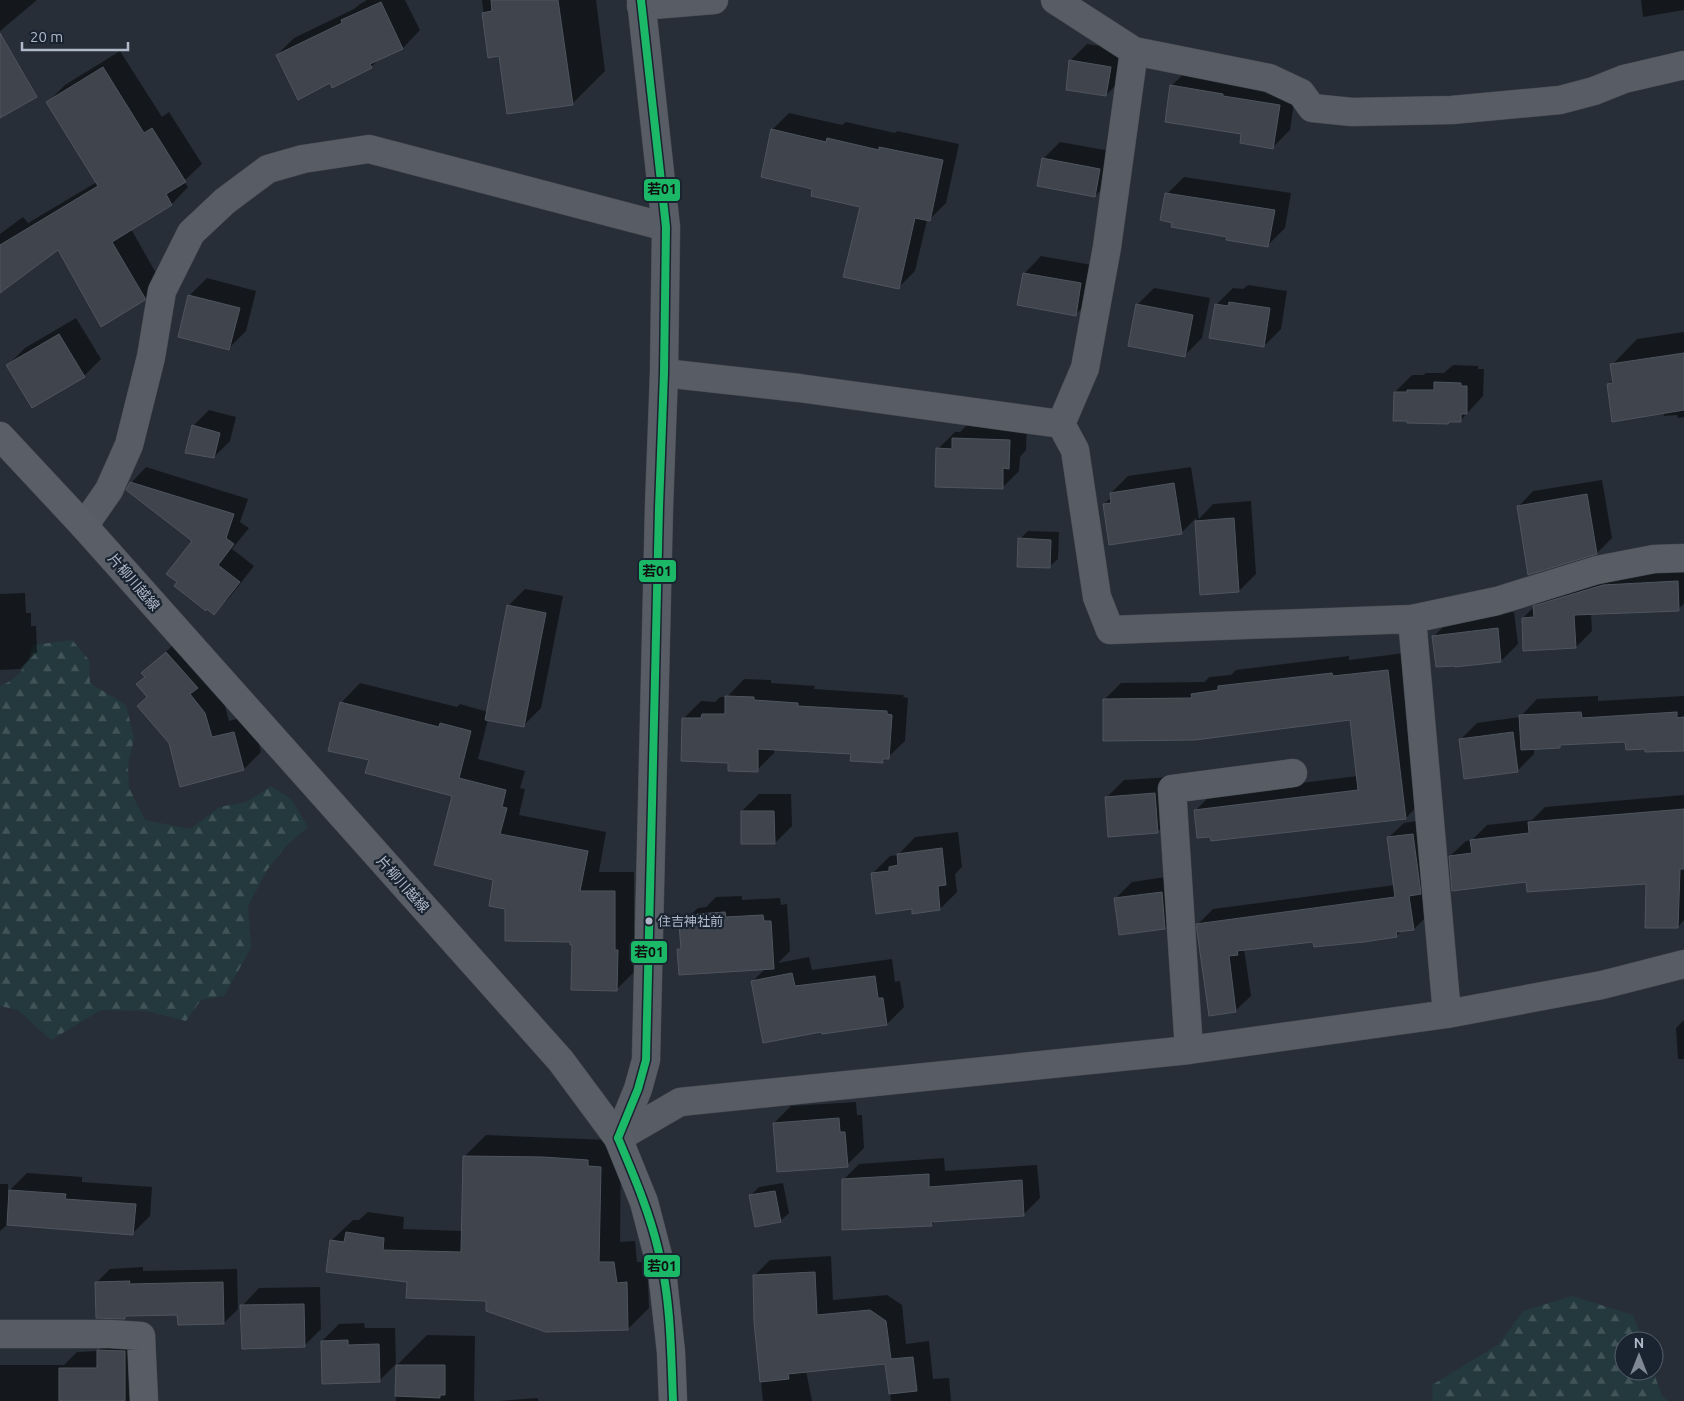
<svg xmlns="http://www.w3.org/2000/svg" width="1684" height="1401" font-family="Ubuntu,'Noto Sans JP',sans-serif">
<style>
.forest{fill:url(#forest-firs)}
.shadow{fill:#0007}
.building{fill:#3f444d;stroke:#4f555f}
.lines{fill:none;stroke-linecap:round;stroke-linejoin:round}
.minor-casing{stroke:#44484f;stroke-width:29}
.major-casing{stroke:#444a53;stroke-width:29}
.minor{stroke:#585c64;stroke-width:28}
.major{stroke:#5a5f67;stroke-width:28}
.bus-1-casing{stroke:#1a2431;stroke-width:11}
.bus-1{stroke:#1ab867;stroke-width:8}
.bus-dot{fill:#b0b9c9;stroke:#1a2431;stroke-width:2}
.labels{text-anchor:middle;stroke-width:4.5;stroke-linejoin:round;paint-order:stroke}
.bus-label{font-size:13px;fill:#b0b9c9;stroke:#1a2431;text-anchor:start}
.street-label{font-size:14px;fill:#b0b9c9;stroke:#1a2431}
.line-badge{stroke:#1a2431;stroke-width:2}
.pale-badge-label{font-size:14px;text-anchor:middle;font-weight:bold;fill:#111}
</style>
<defs>
<pattern id="forest-firs" width="22" height="20" patternUnits="userSpaceOnUse" patternTransform="scale(1.25)"><rect width="22" height="20" fill="#24393d"/><path d="M5 1l3.5 6h-7zM16 11l3.5 6h-7z" fill="#415458"/></pattern>
</defs>
<rect width="100%" height="100%" fill="#272e37"/>
<path class="forest" d="M72,640l17,20 1,23 36,22 8,33 -6,27 1,23 16,32 45,9 30,-22 26,-5 25,-16 20,13 17,28 -21,18 -20,25 -19,36 3,42 -27,48 -23,4 -15,21 -40,-10 -45,-1 -50,30 -33,-30 -18,-4v-320c22,-9 26,-21 33,-41z
M1572,1296l61,19 10,26h-19v30h29l9,25 6,5h-235l-1,-16 67,-41 24,-33z"/>
<path class="shadow" d="M0,0h37l-37,31z
M367,0h38l15,30 -17,18 -23,10 -9,9 -40,14 -54,-26 17,-17 60,-29 6,-5z
M482,0h114l9,71 -33,33 -72,-49 -11,1z
M1641,0h43v10l-41,7z
M1087,44l40,6 -4,28 -17,17 -36,-34z
M120,51l42,66 7,-5 33,52 -18,17 4,6 -16,17 -41,25 30,53 -17,17 -86,-50 -58,42v-57l23,-17 5,6 69,-41 -49,-80 17,-17z
M1189,69l107,20 -6,41 -17,17 -30,-14 -72,-47z
M789,113l53,12 4,-3 49,11 2,-2 62,13 -13,59 -17,17h-2l-12,51 -17,17 -37,-82 -48,-18 -41,-58z
M1060,142l56,10 -4,27 -17,17 -52,-37z
M1184,177l107,16 -6,35 -17,17 -101,-51z
M1041,256l57,10 -5,31 -17,17 -52,-40z
M207,278l49,13 -10,40 -17,17 -50,-12 11,-41z
M1248,285l39,6 -6,38 -17,17 -48,-41 17,-17 10,1z
M1154,288l56,10 -8,40 -17,17 -48,-50z
M76,318l25,41 -17,17 -76,-11 17,-17z
M1684,332v85l-6,1 -1,-3 -13,1 -1,-4 -55,-27 6,-6 -2,-14 25,-26z
M1453,365l25,1v3h6l-1,27 -23,25 -65,-29 17,-17h11l3,-2h18z
M209,410l27,7 -6,24 -16,16 -21,-31z
M970,422l57,1 -1,27 -6,7 -1,14 -17,17 -64,-39 17,-17h5z
M146,467l102,32 -8,23 9,6 -17,21 22,17 -25,32 -15,15 -36,-31 16,-41 -63,-58z
M1191,467l8,52 14,-15 38,-3 5,73 -17,17 -38,2 -5,-75 -15,15 -77,-29 8,-7 -1,-4 17,-17z
M1602,480l10,58 -15,15 -78,-47 14,-15z
M1028,531l31,1 -1,27 -9,8 -29,-28z
M1684,566v38l-6,5 -87,4 1,18 -16,16 -53,-29 27,-28z
M525,589l38,7 -22,112 -17,17 -36,-6 -10,40 47,12 -5,17 5,1 -6,26 87,17 -7,40h35v59h3l-2,40 -19,19 -45,-50 -65,-33 -11,-28 -42,-84 -83,-36 -29,-56 19,-20 97,24 3,-3 28,8 20,-106z
M25,593l1,20h5v13h5l1,26 -17,17 -20,1v-76z
M1514,612l4,32 -17,17 -67,-25 17,-17z
M184,635l38,60 7,26 22,-6 10,37 -17,17 -74,-27 -22,-46 -2,-19 -3,-4z
M1405,653l17,148 -16,17 -211,-7 17,-17 146,-18 -7,-57 -247,-19 17,-17 84,-1 4,-5 22,-2 5,-5 113,-14v4z
M744,679l27,1v3l44,3 -1,3 90,6 -1,2 5,1 -3,43 -22,21 -31,-9 -77,-5 -1,5 -17,17 -27,-8 -46,-44 17,-17 14,1 5,-5h7z
M1598,696v5l86,-5v54l-38,-2 -20,-7 -63,2 -3,3 -26,2v6l-17,17 -57,-31 17,-17 43,-6 17,-18z
M1171,777l3,38 -17,17 -50,-35 17,-17z
M759,794h32l1,32 -17,17 -33,-32z
M1684,795v125l-6,7 -30,-44 -121,-3 -77,-24 16,-15 6,-1 15,-15 45,-5 13,-13z
M1428,819l1,95 -15,15 -12,1 -6,6 -82,5 -70,8 7,47 -16,15 -37,-87 15,-15 182,-24 -7,-47 16,-15z
M958,832l4,35 -7,7 2,18 -17,17 -27,-1 -41,-34 18,-18 8,-1 17,-18z
M1179,875l3,36 -17,17 -50,-29 17,-17z
M742,896v4l38,-2 1,7 6,-1 3,47 -12,12 31,-6 3,13 80,-11 3,23 5,-1 4,26 -17,17 -65,6 -70,-48 14,-14 -88,-18 4,-4 -2,-21 18,-17 8,-1 10,-10z
M1684,1020v39h-6l-2,-31z
M856,1102l1,13h5l2,33 -17,17 -73,-42 17,-17z
M486,1135l122,5 13,6 -1,96 15,-1 2,21h10l2,46 -21,21 -140,-29 -80,-19 -76,-41 21,-20h6l9,-8 36,5 -1,12 60,2 2,-75z
M944,1158l1,13 92,-6 3,33 -16,16 -89,7 -4,4 -88,-45 16,-16z
M27,1173l55,4v5l70,5 -2,29 -17,17 -125,-9 -8,7v-47h8v8z
M783,1183l6,30 -9,8 -30,-25 9,-9z
M831,1256l2,44 54,-5 15,10 4,39 23,-3 4,38 16,-1 2,23h-60l-5,-38 -80,8 6,30h-49l-8,-80 -1,-45 16,-16z
M143,1267v4l94,-2 1,40 -14,14 -46,-10 -50,1 -4,4 -28,-35 14,-14z
M320,1287l1,42 -17,17 -62,-40 17,-18z
M364,1323l1,5h30l1,36 -17,17 -57,-40 17,-17z
M115,1333l27,1v67h-142v-36h64l13,-13 21,-1z
M427,1335l48,1 -1,65h-78l1,-36z
M538,1398v3h-38z"/>
<path class="building" d="M491,0h67l15,105 -66,9 -8,-58 -11,2 -6,-45 10,-2z
M381,2l22,47 -33,15 2,4 -40,20 -2,-5 -32,17 -22,-45 66,-32 -1,-3z
M0,33l37,64 -37,21z
M1069,60l42,7 -5,29 -40,-6z
M103,67l41,66 8,-5 34,54 -20,12 6,11 -60,37 33,56v2l-44,27 -43,-77 -58,43v-48l98,-59 -52,-84z
M1170,85l53,9v2l57,9 -7,44 -33,-6 1,-9 -76,-12z
M771,129l55,13 1,-4 52,12v-3l64,13 -13,61 -15,-3 -16,71 -56,-12 17,-70 -49,-11 1,-7 -51,-12z
M1042,158l58,11 -5,28 -58,-11z
M1165,193l110,17 -7,37 -42,-7 1,-3 -56,-10 1,-4 -12,-3z
M1023,273l58,10 -5,33 -59,-11z
M188,295l52,13 -11,42 -51,-13z
M1229,302l41,6 -6,39 -55,-9 6,-34 13,2z
M1136,304l57,11 -8,42 -57,-11z
M59,334l26,43 -53,31 -26,-43z
M1684,353v57l-72,12 -5,-38 6,-1 -3,-19z
M1434,382l27,1v3h6v28h-6v8h-12l-1,2 -41,-1v-2h-14l1,-29h13v-2h27z
M192,425l28,8 -6,25 -29,-5z
M952,438l58,2 -1,29 -6,-1v21l-68,-2 1,-39 16,1z
M130,482l104,32 -8,24 8,6 -16,21 22,17 -26,33 -7,-6 -1,2 -32,-25 3,-4 -11,-8 26,-33 -66,-51z
M1174,483l8,51 -73,11 -6,-41 8,-1 -1,-10z
M1587,494l10,60 -69,21 -11,-69z
M1234,518l5,74 -39,3 -5,-74z
M1018,538l33,2 -1,28 -33,-1z
M1678,581l1,30 -105,4 2,33 -53,3 -1,-33 12,-1 -1,-11 70,-21z
M507,605l39,8 -22,114 -39,-7z
M1498,628l3,34 -46,5v-1l-19,1 -4,-31z
M166,652l32,36 -8,6 15,19 7,24 22,-5 10,38 -64,17 -11,-44 -32,-37 10,-9 -11,-13 9,-7 -4,-4z
M1388,670l18,149 -195,22 -1,-4 -13,1 -3,-28 164,-20 -8,-70 -155,20 -92,1v-42l89,-1 -1,-4 27,-4v-4l114,-13 1,3z
M725,696l29,1v3l44,3v3l89,5v3l5,1 -3,44h-6v4l-33,-2 1,-7 -93,-5v23l-30,-1v-8l-47,-2 1,-43h19l1,-4h23z
M340,702l99,25 1,-4 31,8 -12,47 47,12 -4,17 5,1 -7,26 88,17 -8,40h35v59h3l-1,41 -46,-1 1,-45h-2v-3l-65,-1v-32l-16,-3 4,-26 -59,-15 18,-69 -87,-23 4,-13 -41,-9z
M1581,712l1,6 95,-6v6l7,-1v34l-39,1v-3l-19,1 -1,-8 -65,3v3l-39,2 -2,-35z
M1513,732l5,40 -54,7 -5,-40z
M1155,793l3,40 -50,4 -3,-40z
M1684,809v60h-4l-2,59h-33l1,-44 -119,8 -1,-10 -74,9 -3,-35 23,-3 -2,-13 59,-7 -1,-11z
M741,811h33l1,33h-34z
M1413,834l8,60 -12,2 5,34 -18,2 1,5 -33,5 -50,5 -1,-5 -76,9 1,4 -9,1 7,56 -27,4 -13,-92 199,-27 -8,-60z
M942,848l4,37 -8,1 2,24 -28,4v-5l-36,5 -5,-41 18,-2v-4l9,-2 -1,-11z
M1162,892l3,37 -46,6 -5,-37z
M725,912l1,5 37,-2 1,6h7l3,48 -95,6 -2,-26h4l-2,-24 19,-2 -1,-9z
M792,973l3,13 80,-10 3,22h5l4,27 -65,9 -1,-2 -58,11 -12,-62z
M839,1118l1,14h5l3,35 -71,5 -4,-49z
M463,1156l80,1 45,3v6l13,1 -2,95h15l3,21 10,-1 1,48 -82,2 -60,-21v-10l-80,-3 1,-16 -81,-10 4,-32 14,2 2,-10 38,6 -1,12 78,2z
M929,1174v13l93,-7 2,36 -93,6 1,4 -90,4v-51z
M9,1190l57,4 -1,5 71,5 -3,31 -126,-10z
M775,1191l6,31 -26,5 -6,-32z
M815,1272l2,43 53,-5 16,11 5,38 22,-2 4,34 -28,3 -4,-30 -97,10 1,5 -29,3 -6,-60 -1,-47z
M130,1281l-1,3 94,-2 1,42 -46,1 -1,-10 -52,1v3l-29,-1 -1,-36z
M304,1304l1,43 -63,2 -2,-44z
M348,1340v5l31,-1 1,38 -58,2 -1,-43z
M97,1350l28,1v50h-66v-33h38z
M396,1365h49v30h-5v3l-45,-2z"/>
<g class="lines">
<defs>
<path id="minor" d="M1055,0l79,51 135,27 32,15 11,15 40,4 100,-2 108,-10 34,-9 30,-12 60,-14
M641,6l73,-6
M1134,51l-27,196 -22,121 -24,56 14,26 22,147 13,33 302,-11 85,-18 100,-31 57,-11 30,-1
M664,373l135,15 262,36
M84,526l25,-36 20,-45 22,-88 11,-66 29,-58 34,-32 43,-32 35,-10 66,-10 297,78
M1412,619l35,395
M1189,1050l-17,-261 121,-16
M618,1138l20,-49 8,-29 13,-553 5,-134 2,-146 -25,-227
M618,1138l62,-36 509,-52 258,-36 155,-29 82,-21
M0,1334h110l31,2 3,65"/>
<path id="major" d="M0,436l84,90 477,535 57,77 26,64 18,69 9,81 2,49"/>
</defs>
<use href="#minor" class="minor-casing"/>
<use href="#major" class="major-casing"/>
<use href="#minor" class="minor"/>
<use href="#major" class="major"/>
<defs>
<path id="bus-1" d="M618,1138l20,-49 8,-29 13,-553 5,-134 2,-146 -25,-227
M618,1138c16,38 32,75 41,115 12,48 12,99 14,148"/>
</defs>
<use href="#bus-1" class="bus-1-casing"/>
<use href="#bus-1" class="bus-1"/>
</g>
<circle class="bus-dot" cx="649" cy="921" r="4.5"/>
<g class="labels">
<g class="bus-label">
<text x="658" y="926">住吉神社前</text>
</g>
<g class="street-label">
<text transform="translate(134 582) rotate(49)" y="5">片柳川越線</text>
<text transform="translate(403 884) rotate(48)" y="5">片柳川越線</text>
</g>
</g>
<g class="line-badge">
<rect x="643" y="178" width="38" height="24" rx="5" fill="#1ab867"/>
<rect x="638" y="559" width="39" height="24" rx="5" fill="#1ab867"/>
<rect x="630" y="940" width="38" height="24" rx="5" fill="#1ab867"/>
<rect x="643" y="1254" width="38" height="24" rx="5" fill="#1ab867"/>
</g>
<g class="pale-badge-label">
<text x="662" y="194">若01</text>
<text x="657" y="576">若01</text>
<text x="649" y="957">若01</text>
<text x="662" y="1271">若01</text>
</g>
<g transform="translate(1639 1356)"><circle r="24" fill="#1a2431" stroke="#56606e"/>
<path d="M0-4L9 19L0 12L-9 19Z" fill="#808896"/>
<text y="-8" font-size="14" font-weight="bold" text-anchor="middle" fill="#b0b9c9">N</text>
</g>
<path d="M22 42v8h106v-8" fill="none" stroke="#b0b9c9" stroke-width="2.5"/>
<text x="30" y="42" font-size="15" fill="#b0b9c9" stroke="#1a2431" stroke-width="4" paint-order="stroke">20 m</text>
</svg>
